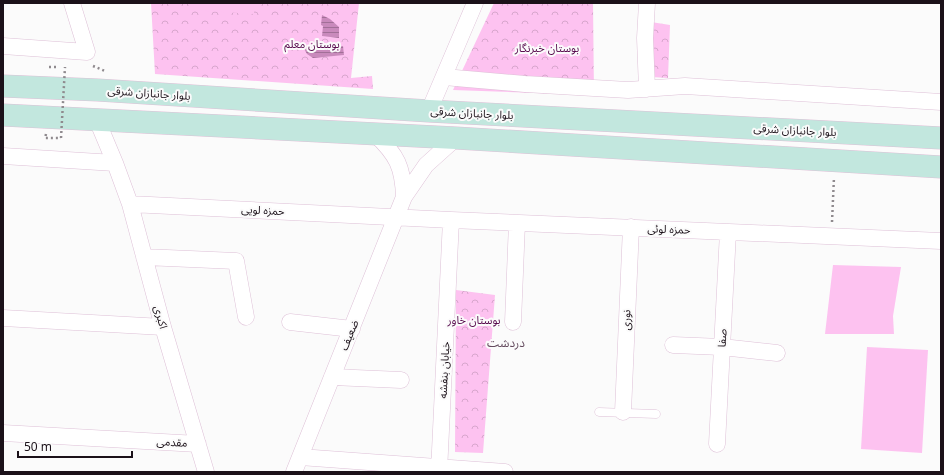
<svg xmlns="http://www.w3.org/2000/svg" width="944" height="475" font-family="'Noto Sans','Noto Sans Arabic',sans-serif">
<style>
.park{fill:url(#park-crowns)}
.garden{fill:#fdc2f0}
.water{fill:url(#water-rules)}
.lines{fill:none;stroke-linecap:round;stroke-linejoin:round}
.lane-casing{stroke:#dec0d7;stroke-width:9}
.street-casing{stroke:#dec0d7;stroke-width:17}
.secondary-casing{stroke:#dec0d7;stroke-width:23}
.path{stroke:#8f8a8e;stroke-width:2.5;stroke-dasharray:2 3;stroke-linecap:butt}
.lane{stroke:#fff;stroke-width:8}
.street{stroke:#fff;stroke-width:16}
.secondary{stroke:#c2e7de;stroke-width:22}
.path-bridge{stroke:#8f8a8e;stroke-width:2.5;stroke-dasharray:2 3;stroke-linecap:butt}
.labels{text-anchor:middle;stroke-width:4;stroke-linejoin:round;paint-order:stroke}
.park-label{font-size:11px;fill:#580b4e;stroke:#fbfbfb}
.street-label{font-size:11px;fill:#1b1119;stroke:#fbfbfb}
.neighbourhood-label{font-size:12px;fill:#644b5e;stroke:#fbfbfb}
</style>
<defs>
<pattern id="park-crowns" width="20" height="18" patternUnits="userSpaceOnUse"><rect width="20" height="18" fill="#fdc2f0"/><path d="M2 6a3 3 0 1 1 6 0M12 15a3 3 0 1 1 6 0" fill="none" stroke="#d8a6cd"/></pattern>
<pattern id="water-rules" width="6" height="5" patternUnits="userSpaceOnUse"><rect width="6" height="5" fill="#c98abc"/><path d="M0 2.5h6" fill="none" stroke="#a26f98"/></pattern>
</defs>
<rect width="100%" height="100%" fill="#fbfbfb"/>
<path class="park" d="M151,3h208l-8,75 21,-2 1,13 -218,-15z
M494,3h99l1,92 -141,-5z
M651,22l19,3 -2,53 -17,-1z
M456,290l39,5 -12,158 -28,-1z"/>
<path class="garden" d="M192,3h62v11l-63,-4z
M833,265l68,2 -8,49 1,18h-69z
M867,347l61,3 -6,103 -61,-4z"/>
<path class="water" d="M322,15l8,4 9,8v11l-17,-2 1,-10 -2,-1z
M323,45l20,1 1,9 -31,3 -6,-4 -4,-7 15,3z"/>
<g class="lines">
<defs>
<path id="lane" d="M599,412l57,2"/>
<path id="street" d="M3,46l84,6 -15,-49
M444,77l81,7 103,6 57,-4 256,16
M647,89l-2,-51 2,-35
M429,111l46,-108
M375,134c22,21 28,33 29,63
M3,156l112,7 -18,-43
M115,163l15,41 33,123 43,145
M130,204l321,16 490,21
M144,257l92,4 10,56
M3,318l160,9
M290,322l62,7
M513,322l4,-99
M673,345l49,2 55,6
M332,377l69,3
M623,412l8,-185
M3,433l195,11
M717,444l11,-212
M300,457l205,15
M294,472l110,-275 22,-32 30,-27
M439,472l12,-252"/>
<path id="secondary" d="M3,86l95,4 331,21 512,27
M3,115l453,23 485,29"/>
</defs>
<use href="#lane" class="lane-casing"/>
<use href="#street" class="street-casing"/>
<use href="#secondary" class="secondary-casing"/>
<path class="path" d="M93,66l12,5
M49,67h8
M46,134l-1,4h16
M832,222l2,-45"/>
<use href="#lane" class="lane"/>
<use href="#street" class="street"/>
<use href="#secondary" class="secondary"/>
<path class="path-bridge" d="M61,138l4,-71"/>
</g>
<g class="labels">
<g class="park-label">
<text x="312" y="48">بوستان معلم</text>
<text x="547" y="52">بوستان خبرنگار</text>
<text x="474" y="324">بوستان خاور</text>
</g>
<g class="street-label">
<text transform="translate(149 93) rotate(4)" y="4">بلوار جانبازان شرقی</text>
<text transform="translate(472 113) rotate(3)" y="4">بلوار جانبازان شرقی</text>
<text transform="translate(795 130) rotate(3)" y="4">بلوار جانبازان شرقی</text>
<text transform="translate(263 210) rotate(3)" y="4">حمزه لویی</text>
<text transform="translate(669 229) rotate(2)" y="4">حمزه لوئی</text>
<text transform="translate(161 317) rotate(75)" y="4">اکبری</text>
<text transform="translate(626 320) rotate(-88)" y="4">نوری</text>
<text transform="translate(349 335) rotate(-68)" y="4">ضعیف</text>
<text transform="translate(722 338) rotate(-87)" y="4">صفا</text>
<text transform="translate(444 370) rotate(-87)" y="4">خیابان بنفشه</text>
<text transform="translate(172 442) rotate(3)" y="4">مقدمی</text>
</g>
<g class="neighbourhood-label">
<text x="506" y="347">دردشت</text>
</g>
</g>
<rect width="944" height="475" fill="none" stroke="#1b1119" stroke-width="8"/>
<path d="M18 451v6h114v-6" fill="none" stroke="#1b1119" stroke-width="2"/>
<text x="24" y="451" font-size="12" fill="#1b1119" stroke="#fbfbfb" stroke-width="3" paint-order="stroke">50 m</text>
</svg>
